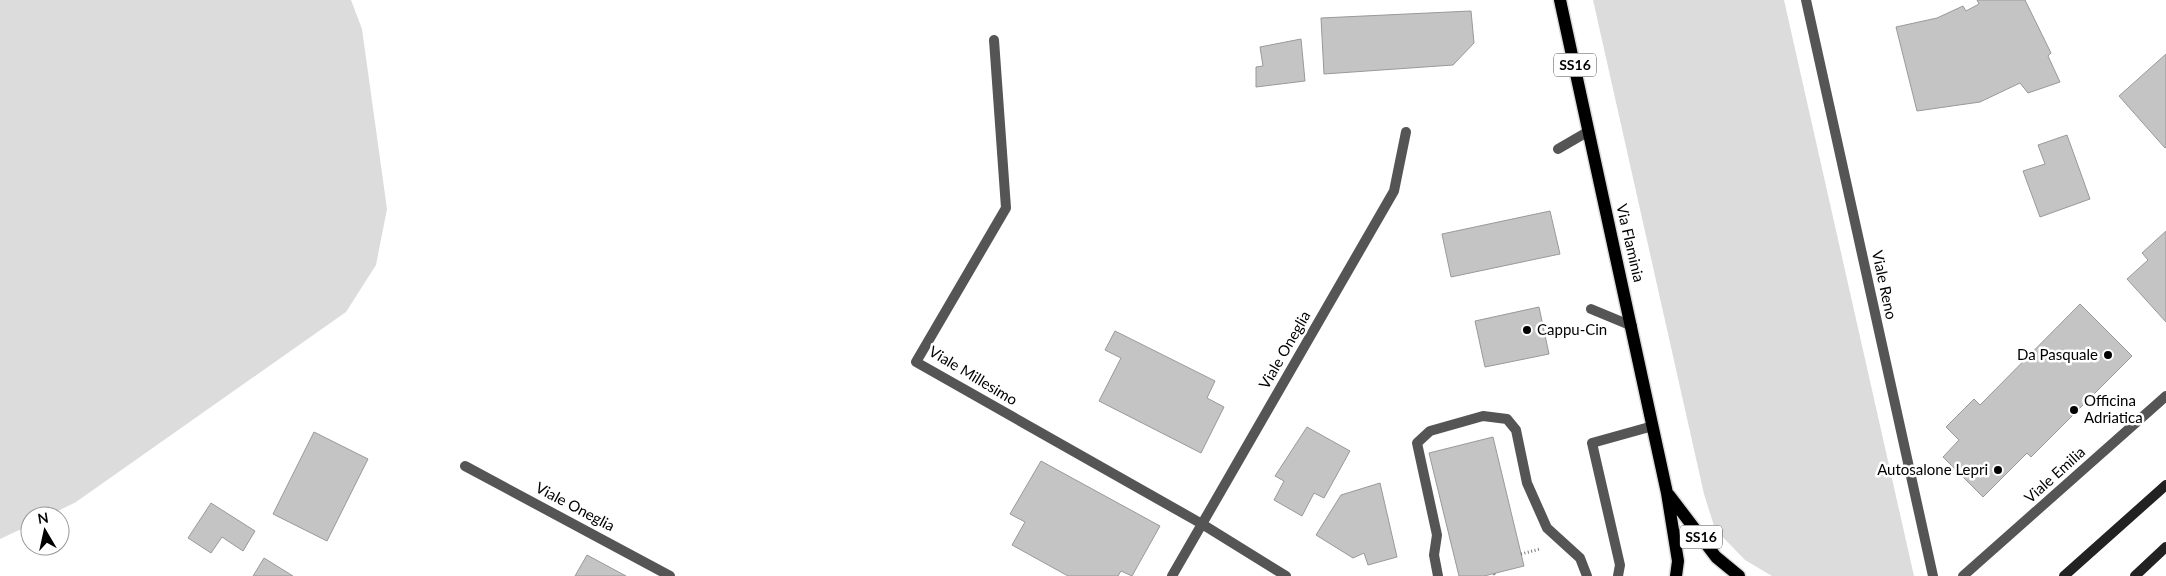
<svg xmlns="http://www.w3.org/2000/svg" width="2166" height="576" font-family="Lato,sans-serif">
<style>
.green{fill:#dcdcdc}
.building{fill:#c4c4c4;stroke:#999}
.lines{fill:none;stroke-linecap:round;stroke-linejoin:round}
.primary-casing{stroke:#dbdbdb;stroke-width:15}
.path{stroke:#777;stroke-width:3;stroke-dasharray:1 2.5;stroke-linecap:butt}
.lane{stroke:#555;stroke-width:10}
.street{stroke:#555;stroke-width:10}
.secondary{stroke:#222;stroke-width:10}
.primary{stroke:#000;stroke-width:12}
.poi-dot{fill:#000;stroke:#fff;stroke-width:2}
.labels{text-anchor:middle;stroke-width:5;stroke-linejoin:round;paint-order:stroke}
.shield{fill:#fff;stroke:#4c4c4c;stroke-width:1}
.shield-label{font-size:14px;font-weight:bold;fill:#000}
.street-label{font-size:15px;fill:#000;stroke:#fff}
.poi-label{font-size:15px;fill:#000;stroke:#fff;text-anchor:start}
</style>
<rect width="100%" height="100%" fill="#fff"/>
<path class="green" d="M0,0h351l11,29 25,180 -11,56 -30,47 -270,190 -28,14h-18v9l-30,14z
M1593,0h191l130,576h-142l-27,-16 -30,-31 -11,-35z"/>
<path class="building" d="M1977,0h48l26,53 -3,3 12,26 -32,11 -8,-10 -40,19 -63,9 -21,-84 41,-9 26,-12 3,5 13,-7z
M1471,11l3,32 -21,22 -129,9 -3,-56z
M1301,39l4,42 -49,6v-20l7,-1 -3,-19z
M2166,54v93l-1,1 -46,-52z
M2067,135l23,64 -50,18 -17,-46 22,-7 -7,-19z
M1550,211l10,43 -109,23 -9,-43z
M2166,231v91l-39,-43 21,-19 -6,-7z
M2080,304l52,52 -101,101 -4,-4 -44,44 -40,-40 16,-17 -13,-13 28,-28 6,6z
M1539,307l10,47 -64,13 -10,-46z
M1115,331l100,50 -8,17 17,9 -23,46 -102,-52 22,-43 -16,-8z
M1307,427l43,24 -26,47 -10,-5 -12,23 -28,-16 10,-19 -9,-5z
M314,432l54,27 -41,82 -54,-27z
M1493,437l31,129 -40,10h-25l-30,-123z
M1041,461l119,65 -28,50 -11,-5 -3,5h-50l-56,-31 13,-23 -15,-8z
M1380,483l17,74 -29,8 -4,-12 -11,5 -37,-23 25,-40z
M211,503l44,28 -12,20 -21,-14 -11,16 -23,-15z
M587,555l39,21h-51z
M264,558l29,18h-40z"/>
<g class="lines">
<defs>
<path id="primary" d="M1560,0l107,493 11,68 -2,15
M1669,495l47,62 23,19"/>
</defs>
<use href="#primary" class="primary-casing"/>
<path class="path" d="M1521,554l19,-5
M1494,574l1,2"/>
<path class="lane" d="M1558,149l31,-18
M1591,309l41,17
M1438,576l-4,-21 3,-20 -20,-92 13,-12 53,-15 24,3 9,11 11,53 20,45 33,30 7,18
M1618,576l2,-11 -28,-122 61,-17"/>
<path class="street" d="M1806,0l127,576
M994,40l12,168 -90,154 286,162 84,52
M465,466l205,110
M1172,576l222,-385 12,-59
M1963,576l203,-180"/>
<path class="secondary" d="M2064,576l102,-91
M2135,576l31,-29"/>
<use href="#primary" class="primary"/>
</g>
<g class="poi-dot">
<circle cx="1527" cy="330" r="5"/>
<circle cx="2108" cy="355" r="5"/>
<circle cx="2074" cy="410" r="5"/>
<circle cx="1998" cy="470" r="5"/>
</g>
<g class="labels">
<g class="shield">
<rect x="1554" y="53.5" width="42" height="23" rx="4"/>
<rect x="1680" y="525.5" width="42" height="23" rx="4"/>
</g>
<g class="shield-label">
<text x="1575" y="70">SS16</text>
<text x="1701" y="542">SS16</text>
</g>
<g class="street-label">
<text transform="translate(1630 243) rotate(77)" y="5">Via Flaminia</text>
<text transform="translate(1884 285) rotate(78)" y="5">Viale Reno</text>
<text transform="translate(1285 350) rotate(-60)" y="5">Viale Oneglia</text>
<text transform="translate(973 376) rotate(31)" y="5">Viale Millesimo</text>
<text transform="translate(2055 475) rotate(-42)" y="5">Viale Emilia</text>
<text transform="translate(575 507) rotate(28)" y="5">Viale Oneglia</text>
</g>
<g class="poi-label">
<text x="1537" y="335">Cappu-Cin</text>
<text x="2098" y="360" text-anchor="end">Da Pasquale</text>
<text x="2084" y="406">Officina<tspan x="2084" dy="17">Adriatica</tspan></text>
<text x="1988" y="475" text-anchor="end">Autosalone Lepri</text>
</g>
</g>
<g transform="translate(45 531) rotate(351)"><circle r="24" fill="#ffffff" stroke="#999999"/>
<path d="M0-4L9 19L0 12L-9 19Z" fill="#000000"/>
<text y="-8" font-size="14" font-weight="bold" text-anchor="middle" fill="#000000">N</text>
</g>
</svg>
